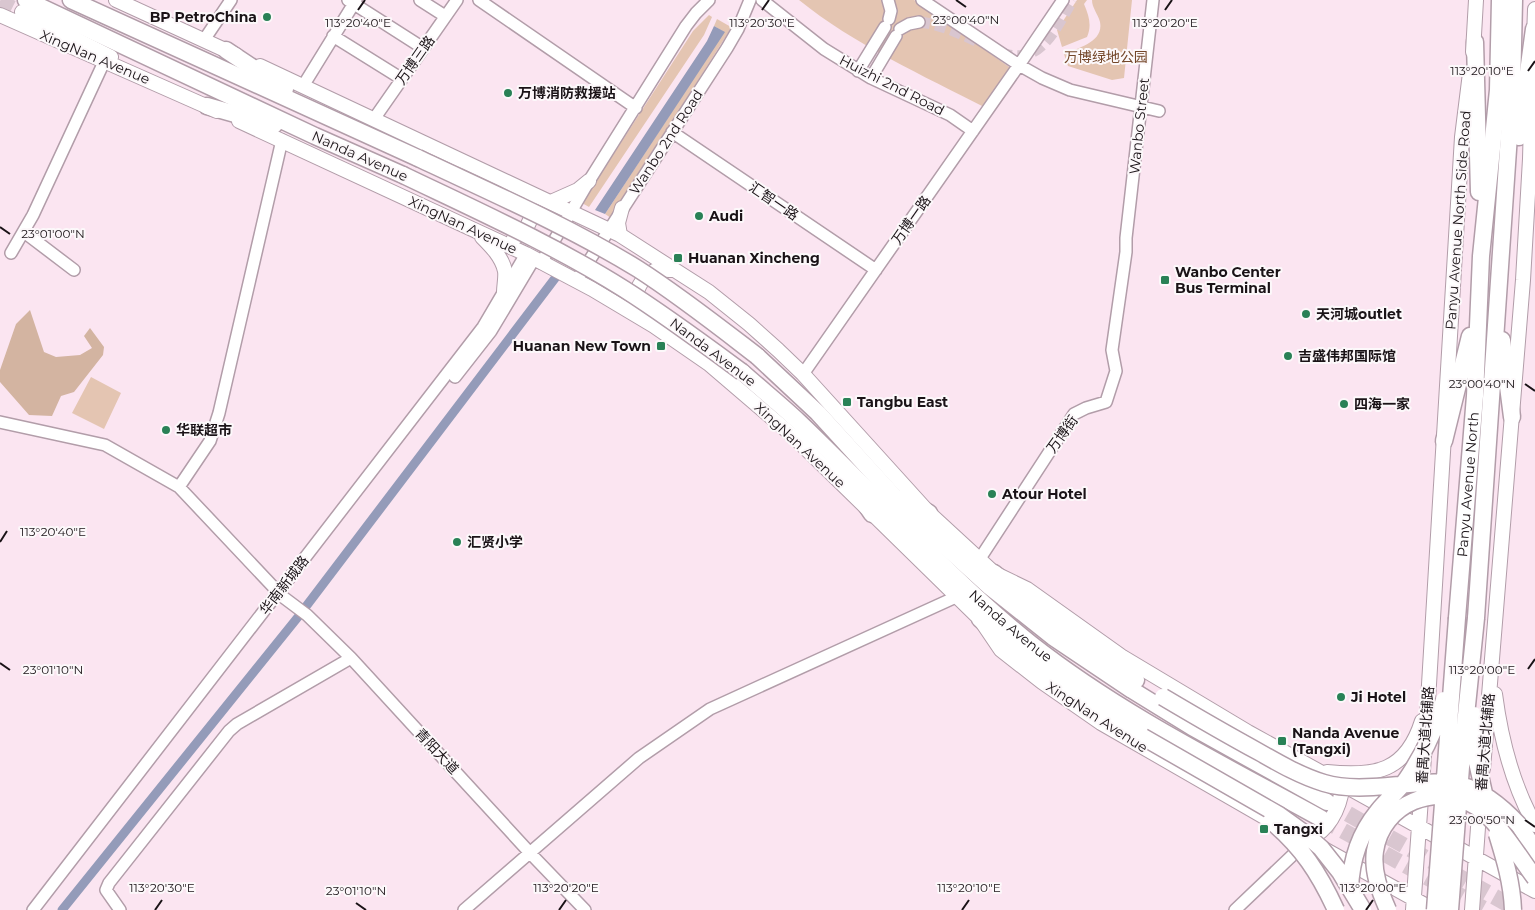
<svg xmlns="http://www.w3.org/2000/svg" width="1535" height="910" font-family="Montserrat,'Noto Sans SC',sans-serif">
<style>
.green{fill:#e4c5b2}
.forest{fill:#d3b4a1}
.water{fill:#949bb9}
.lines{fill:none;stroke-linecap:round;stroke-linejoin:round}
.canal{stroke:#949bb9;stroke-width:9}
.minor-tunnel{stroke:#d9c6d0;stroke-width:11;stroke-dasharray:11 5.5;stroke-linecap:butt}
.major-tunnel{stroke:#d9c6d0;stroke-width:14;stroke-dasharray:14 7;stroke-linecap:butt}
.highway-tunnel{stroke:#d9c6d0;stroke-width:16;stroke-dasharray:16 8;stroke-linecap:butt}
.minor-casing{stroke:#b29da9;stroke-width:14}
.major-casing{stroke:#b29da9;stroke-width:16}
.highway-casing{stroke:#b29da9;stroke-width:19}
.minor{stroke:#fff;stroke-width:11}
.major{stroke:#fff;stroke-width:14}
.highway{stroke:#fff;stroke-width:16}
.highway-bridge-casing{stroke:#b29da9;stroke-width:19;stroke-linecap:butt}
.highway-bridge{stroke:#fff;stroke-width:16}
.ticks{fill:none;stroke:#1a1317;stroke-width:2}
.poi-dot{fill:#298156;stroke:#fcf8fa;stroke-width:2}
.labels{text-anchor:middle;stroke-width:4;stroke-linejoin:round;paint-order:stroke}
.poi-label{font-size:14px;font-weight:bold;fill:#1a1317;stroke:#fcf8fa;text-anchor:start}
.street-label{font-size:14px;fill:#1a1317;stroke:#fcf8fa}
.park-label{font-size:14px;fill:#74472a;stroke:#fcf8fa}
.ticks-label{font-size:12px;text-anchor:middle;fill:#1a1317;stroke:#fcf8fa;stroke-width:4;stroke-linejoin:round;paint-order:stroke}
</style>
<rect width="100%" height="100%" fill="#fbe5f1"/>
<path class="green" d="M799,0h115l98,69 -26,39c-62,-32 -133,-64 -187,-108z
M1077,0h10l-3,4c5,12 8,21 3,33l-25,10 -5,-17z
M1092,0h40l-8,78 -12,2 -44,-14 -4,-12c14,-6 40,-12 36,-32 -2,-8 -8,-14 -8,-22z
M709,15l3,2 -8,18 -115,172 -7,-4 111,-172z
M717,19l14,8 -3,6 -117,185 -6,-4 119,-182 -10,-6z
M91,377l30,16 -17,36 -32,-16z"/>
<path class="forest" d="M30,310l14,42 12,5 24,-2 12,-7 -8,-12 6,-8 14,19 -1,8 -29,37 -13,4 -9,20 -23,-1 -29,-33v-12l16,-46z"/>
<path class="water" d="M714,26l11,6 -120,182 -10,-4 112,-169z"/>
<g class="lines">
<path class="canal" d="M62,910l236,-293 258,-340"/>
<path class="minor-tunnel" d="M919,22c21,2 38,10 57,19
M1001,53c8,2 16,4 24,2 23,-5 36,-37 48,-55"/>
<path class="major-tunnel" d="M0,1l22,11"/>
<path class="highway-tunnel" d="M1327,802l191,108
M1322,819l164,91"/>
<defs>
<path id="minor" d="M348,0l75,48
M420,0l25,16
M479,0l157,108
M762,0l62,49 47,29 79,37 23,16
M888,0l3,11 -2,8
M922,0l97,65 23,13 28,12 89,21
M900,29l9,-5 10,-2
M333,36l69,43
M204,40l27,-40
M858,71l27,-44
M871,78l25,-42
M303,86l53,-86
M374,119l83,-119
M672,132l204,138
M24,232l50,38
M11,253l22,-38 71,-153
M541,263l48,-82 97,-155 10,-13 13,-13
M576,281l151,-233 11,-19 12,-29
M803,374l216,-309 44,-65
M455,377l36,-46 43,-72
M0,422l105,23 74,42 100,106
M179,487l31,-46 9,-28 63,-273
M979,560l95,-146 12,-6 20,-6 10,-31 -4,-21 14,-98v-14l27,-238
M283,597l24,18 44,43 179,195 55,57
M33,910l450,-583 43,-73
M120,910l-14,-20 3,-7 120,-152 8,-7 114,-66
M464,910l175,-152 71,-49 246,-112
M1235,910l63,-60"/>
<path id="major" d="M116,0l120,55
M22,12l89,45
M0,15l217,96
M1534,38l1,-29
M1473,52l3,-52
M260,66l360,169 89,57 40,32 29,26 25,24 126,139 65,60 33,16 94,67 127,76 287,159
M239,121l287,133 66,35 62,37 55,38 83,71 188,184 21,31 41,32 59,41 179,103
M551,202l27,-12 11,-9
M620,235l-2,-12 4,-15
M482,237c9,9 20,20 23,34 1,6 -1,15 -1,21
M514,238l11,-7 7,-15 -3,-13
M634,305c1,-13 7,-28 20,-34 6,-2 14,-1 20,-1
M1495,694c6,46 17,90 40,131
M1483,769l40,-489 7,-121 2,-74
M1327,772c48,5 79,0 95,-51
M1308,840c22,-11 32,-33 35,-56
M1324,849l110,61
M1413,910l15,-209 34,-564 8,-64
M1472,910l8,-110"/>
<g id="highway">
<path d="M26,0l289,136 88,39"/>
<path d="M71,0l347,158"/>
<path d="M1475,42l4,150"/>
<path d="M226,50l59,39"/>
<path d="M207,106l67,19"/>
<path d="M1519,137l15,-108"/>
<path d="M1502,340l10,77"/>
<path d="M757,356l61,57 96,105 76,69 63,50 79,53 60,37 135,75"/>
<path id="s1" d="M742,372c19,17 39,33 57,50 78,74 148,155 232,222 89,70 193,121 291,175"/>
<path d="M1444,441l26,-105"/>
<path d="M855,489l17,25"/>
<path d="M903,498l26,15"/>
<path d="M994,573l56,46 86,61"/>
<path id="s2" d="M1457,618l18,-222 6,-140 17,-166 2,-90"/>
<path d="M1476,618l36,-527 2,-91"/>
<path d="M980,619c51,45 105,83 163,118"/>
<path d="M1519,825l9,14 7,17"/>
</g>
</defs>
<use href="#minor" class="minor-casing"/>
<use href="#major" class="major-casing"/>
<use href="#highway" class="highway-casing"/>
<use href="#minor" class="minor"/>
<use href="#major" class="major"/>
<use href="#highway" class="highway"/>
<defs>
<path id="highway-bridge" d="M418,158c74,35 150,68 220,111 42,27 80,57 119,87
M403,175c75,36 151,70 221,114 41,26 80,55 118,83
M1163,697c32,19 63,37 96,55 21,12 42,24 65,31 16,5 32,5 49,4 67,-4 94,-18 146,38
M1474,715l3,47 9,40
M1143,737l136,78 25,18 17,15 19,24 23,38
M1271,821c31,26 48,52 65,89
M1497,834c8,26 15,49 16,76
M1350,889c1,-29 9,-55 28,-78 9,-11 20,-20 28,-31 17,-25 30,-51 38,-80
M1388,910c-8,-18 -16,-39 -13,-59 7,-48 62,-70 102,-44 20,13 43,51 58,71
M1435,910l22,-292
M1450,910l12,-156 14,-136"/>
</defs>
<use href="#highway-bridge" class="highway-bridge-casing"/>
<use href="#highway-bridge" class="highway-bridge"/>
</g>
<path class="ticks" d="M956,0l10,7M358,10l7,-10M762,10l7,-10M1165,10l7,-10M1528,71l7,-10M0,227l10,7M1525,384l10,7M0,542l7,-11M0,663l10,7M1528,669l7,-10M1525,820l10,7M356,903l10,7M155,910l7,-10M559,910l7,-10M962,910l7,-10M1366,910l7,-10"/>
<g class="poi-dot">
<circle cx="267" cy="17" r="5"/>
<circle cx="508" cy="93" r="5"/>
<circle cx="699" cy="216" r="5"/>
<rect x="673" y="253" width="10" height="10" rx="2.5"/>
<rect x="1160" y="275" width="10" height="10" rx="2.5"/>
<circle cx="1306" cy="314" r="5"/>
<rect x="656" y="341" width="10" height="10" rx="2.5"/>
<circle cx="1288" cy="356" r="5"/>
<rect x="842" y="397" width="10" height="10" rx="2.5"/>
<circle cx="1344" cy="404" r="5"/>
<circle cx="166" cy="430" r="5"/>
<circle cx="992" cy="494" r="5"/>
<circle cx="457" cy="542" r="5"/>
<circle cx="1341" cy="697" r="5"/>
<rect x="1277" y="736" width="10" height="10" rx="2.5"/>
<rect x="1259" y="824" width="10" height="10" rx="2.5"/>
</g>
<g class="labels">
<g class="poi-label">
<text x="257" y="22" text-anchor="end">BP PetroChina</text>
<text x="518" y="98">万博消防救援站</text>
<text x="709" y="221">Audi</text>
<text x="688" y="263">Huanan Xincheng</text>
<text x="1175" y="277">Wanbo Center<tspan x="1175" dy="16">Bus Terminal</tspan></text>
<text x="1316" y="319">天河城outlet</text>
<text x="651" y="351" text-anchor="end">Huanan New Town</text>
<text x="1298" y="361">吉盛伟邦国际馆</text>
<text x="857" y="407">Tangbu East</text>
<text x="1354" y="409">四海一家</text>
<text x="176" y="435">华联超市</text>
<text x="1002" y="499">Atour Hotel</text>
<text x="467" y="547">汇贤小学</text>
<text x="1351" y="702">Ji Hotel</text>
<text x="1292" y="738">Nanda Avenue<tspan x="1292" dy="16">(Tangxi)</tspan></text>
<text x="1274" y="834">Tangxi</text>
</g>
<g class="street-label">
<text transform="translate(95 57) rotate(23)" y="5">XingNan Avenue</text>
<text transform="translate(415 60) rotate(-55)" y="5">万博三路</text>
<text transform="translate(892 85) rotate(27)" y="5">Huizhi 2nd Road</text>
<text transform="translate(1139 126) rotate(-84)" y="5">Wanbo Street</text>
<text transform="translate(666 142) rotate(-57)" y="5">Wanbo 2nd Road</text>
<text transform="translate(360 156) rotate(24)" y="5">Nanda Avenue</text>
<text transform="translate(774 201) rotate(34)" y="5">汇智一路</text>
<text transform="translate(911 220) rotate(-55)" y="5">万博一路</text>
<text transform="translate(1458 220) rotate(-86)" y="5">Panyu Avenue North Side Road</text>
<text transform="translate(463 225) rotate(25)" y="5">XingNan Avenue</text>
<text transform="translate(713 352) rotate(37)" y="5">Nanda Avenue</text>
<text transform="translate(1062 434) rotate(-54)" y="5">万博街</text>
<text transform="translate(800 445) rotate(43)" y="5">XingNan Avenue</text>
<text dy="5" stroke="none"><textPath href="#s2" startOffset="134">Panyu Avenue North</textPath></text>
<text transform="translate(284 585) rotate(-52)" y="5">华南新城路</text>
<text dy="5" stroke="none"><textPath href="#s1" startOffset="370">Nanda Avenue</textPath></text>
<text transform="translate(1097 717) rotate(33)" y="5">XingNan Avenue</text>
<text transform="translate(1425 735) rotate(-86)" y="5">番禺大道北铺路</text>
<text transform="translate(1485 742) rotate(-85)" y="5">番禺大道北辅路</text>
<text transform="translate(437 751) rotate(47)" y="5">青阳大道</text>
</g>
<g class="park-label">
<text x="1106" y="62">万博绿地公园</text>
</g>
</g>
<g class="ticks-label">
<text x="966" y="24">23°00'40"N</text>
<text x="358" y="27">113°20'40"E</text>
<text x="762" y="27">113°20'30"E</text>
<text x="1165" y="27">113°20'20"E</text>
<text x="1482" y="75">113°20'10"E</text>
<text x="53" y="238">23°01'00"N</text>
<text x="1482" y="388">23°00'40"N</text>
<text x="53" y="536">113°20'40"E</text>
<text x="1482" y="674">113°20'00"E</text>
<text x="53" y="674">23°01'10"N</text>
<text x="1482" y="824">23°00'50"N</text>
<text x="162" y="892">113°20'30"E</text>
<text x="566" y="892">113°20'20"E</text>
<text x="969" y="892">113°20'10"E</text>
<text x="1373" y="892">113°20'00"E</text>
<text x="356" y="895">23°01'10"N</text>
</g>
</svg>
